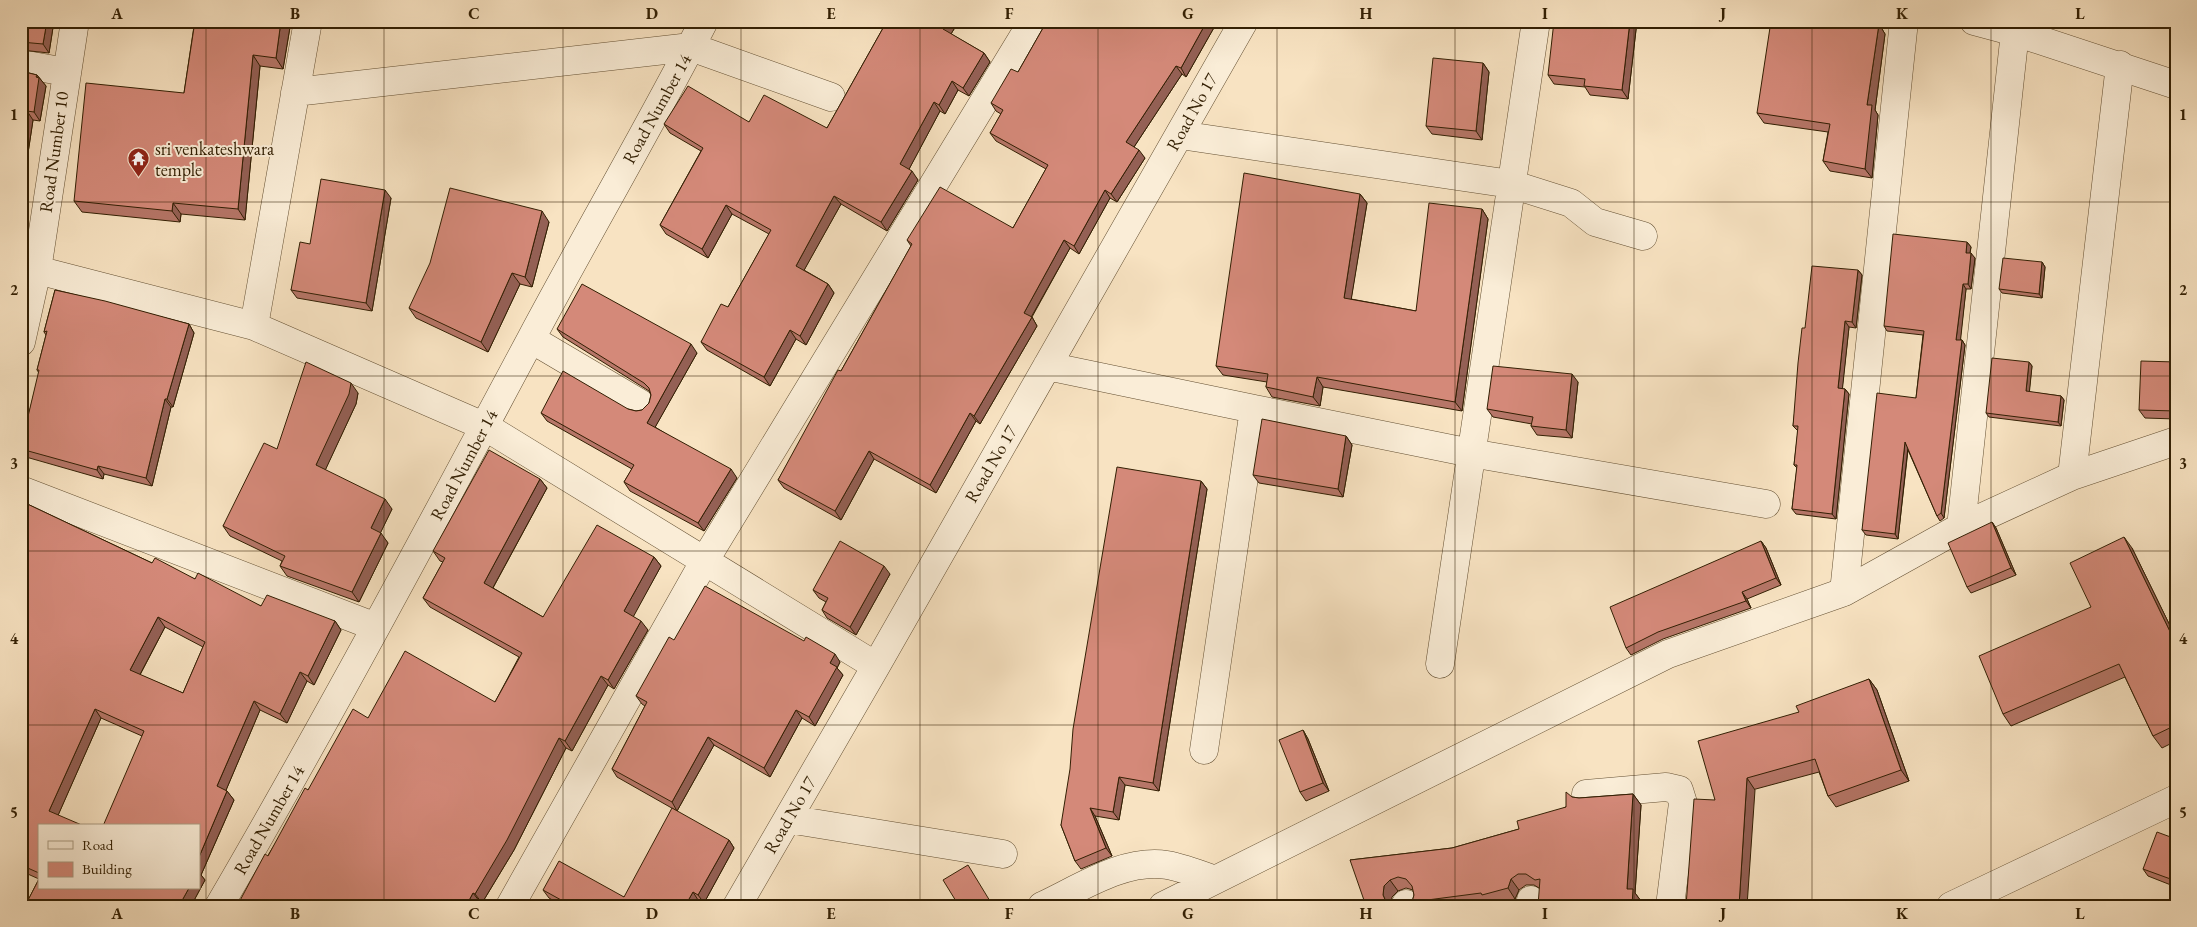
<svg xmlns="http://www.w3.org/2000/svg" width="2197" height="927" font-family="'EB Garamond',serif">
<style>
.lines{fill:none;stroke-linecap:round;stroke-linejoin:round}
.minor-casing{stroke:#645033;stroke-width:29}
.tertiary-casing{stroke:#645033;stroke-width:29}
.minor{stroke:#faedd7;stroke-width:28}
.tertiary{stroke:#faedd7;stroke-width:28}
.wall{fill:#b67668;stroke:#321f03;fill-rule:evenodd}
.shaded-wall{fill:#946055;stroke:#321f03}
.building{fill:#d48979;stroke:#321f03;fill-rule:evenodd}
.grid{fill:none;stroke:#321f03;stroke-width:1;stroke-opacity:0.55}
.labels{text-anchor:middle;stroke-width:4;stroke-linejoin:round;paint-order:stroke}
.street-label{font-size:18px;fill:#321f03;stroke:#faedd7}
.poi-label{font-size:18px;fill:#321f03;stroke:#faedd7;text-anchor:start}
.neatline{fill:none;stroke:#321f03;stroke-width:2}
.grid-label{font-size:16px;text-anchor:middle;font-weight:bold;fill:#321f03}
</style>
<rect width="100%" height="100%" fill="#f8e3c2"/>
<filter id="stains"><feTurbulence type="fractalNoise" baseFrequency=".004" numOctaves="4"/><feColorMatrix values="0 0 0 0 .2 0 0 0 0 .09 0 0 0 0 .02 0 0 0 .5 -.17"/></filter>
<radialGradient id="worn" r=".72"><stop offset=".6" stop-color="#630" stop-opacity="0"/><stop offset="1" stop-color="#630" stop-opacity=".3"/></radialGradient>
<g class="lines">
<defs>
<path id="minor" d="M21,64l45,8
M295,92l396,-45 140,50
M1180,135l331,49 60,19 24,19 48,14
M21,273l16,-3 217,56 232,101 390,239
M254,326l54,-305
M531,339l110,65
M21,342l16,-72 38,-249
M1047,366l207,43 -50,341
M1254,409l217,44 295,51
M2072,476l48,-411
M21,490l355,137
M1961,527l54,-495
M1844,592l60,-571
M1440,664l96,-643
M1586,794l80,-7 13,3 4,13 -13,103
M788,819l215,35
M219,906c109,-187 211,-378 313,-569 56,-105 117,-209 172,-316
M510,906l195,-346 328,-539
M737,906l139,-240 368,-645
M1042,906c37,-17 82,-48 125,-41 17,3 32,9 48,15
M1163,906l505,-252 176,-62 117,-65 111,-51 104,-35
M1406,906v-2
M1530,906l1,-6
M1951,906l225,-107"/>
<path id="tertiary" d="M1974,21l41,11 161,53"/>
</defs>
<use href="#minor" class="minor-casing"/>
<use href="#tertiary" class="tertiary-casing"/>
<use href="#minor" class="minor"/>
<use href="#tertiary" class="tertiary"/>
</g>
<path class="wall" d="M21,21h33l-5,32 -28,-3z
M152,21h139l-8,48 -23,-3 -15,154 -64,-6 -1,8 -98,-10 -8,-11 110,-108 10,-67z
M887,21h72l-8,13 33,19 6,9 -21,34 -11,-6 -13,24 -5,-3 -31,58 9,11 -31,51 -46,-27 -37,66 24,14 6,9 -28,52 -10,-6 -26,47 -63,-36 -6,-8 27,-35 41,-73 -37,-20 -24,44 -42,-24 -6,-9 41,-74 -31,-18 -6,-9 85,-2 78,6z
M1047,21h166l3,3 -30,53 -4,-3 -48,73 11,11 -28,44 -7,-4 -31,56 -9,-6 -38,69 5,9 -57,98 -4,-3 -40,72 -62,-34 -33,61 -57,-32 -6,-8 63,-109 70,-125 -4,-6 106,-12 33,-59 -50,-28 -6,-8 11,-19 -5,-3 -5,-8 27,-31z
M1375,21h71v6z
M1637,21l-9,78 -38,-4 -5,-8 -31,-3 -6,-9z
M1879,24l6,10 -10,76 3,5 -6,63 -42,-7 -7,-10 5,-29 -64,-9 -7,-10 85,-86z
M1483,63l6,9 -7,68 -50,-6 -6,-8z
M21,71l16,4 9,11 -6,35 -7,-1 -5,33 -7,-1z
M1360,194l7,9 -16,96 65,12 66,-102 6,10 -26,192 -139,-24 -3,19 -48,-9 -6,-10 1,-5 -44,-7 -7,-9z
M391,198l-19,113 -75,-13 -6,-8 19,-46z
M549,222l-17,65 -12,-3 -32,68 -72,-34 -7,-10z
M1967,242l4,5 -1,6 5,5 -4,31h-5l-6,51h2l3,5 -21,173 -4,3 -3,-5 -29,-66 -10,89 -32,-4 -4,-5 54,-132 7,-63 -36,-4 -3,-5z
M2042,262l3,5 -3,31 -40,-5 -3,-4z
M1858,270l4,5 -6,53 -7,-1 -7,62h3l4,5 -13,125 -40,-5 -4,-5 5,-41 -3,-3 4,-34 -5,-5 12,-98z
M55,290l134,34 5,9 -21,74h-2l-19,79 -48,-12 -1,5 -77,-22 -5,-7v-4l18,-73 -2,-3 9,-35 -2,-3z
M557,329l140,24 -42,74 82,51 -33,53 -74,-40 -6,-9 8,-13 -85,-48 -6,-8 87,-4 8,2 6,-1 7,-7 2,-8 -2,-4 -86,-54z
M2029,362l3,4 -3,26 32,4 3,4 -3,26 -72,-9 -3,-4z
M2176,362v57l-31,-1 -6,-8z
M1578,382l-6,56 -35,-3 -6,-9 1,-2 -39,-7 -6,-8z
M358,393l-2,11 -31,66 67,39 -12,24 8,10 -29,59 -72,-26 -7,-10 2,-5 -52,-25 -7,-10 54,-77z
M1346,436l6,9 -9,52 -84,-14 -6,-8z
M540,479l7,9 -54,100 50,29 111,-60 7,9 -28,50 15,14 -34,59 -6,-4 -36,66 -6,-3 -52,102 -32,53 -2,-1 -2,4h-241l71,-116 60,-72 127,-16 24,-45 -89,-50 -7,-9 20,-36 -3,-1 -7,-10z
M1201,481l6,8 -48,302 -34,-6 -6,35 -24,-4 17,40 -31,13 -6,-8 -14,-36z
M21,501l131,62 43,16 66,27 74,15 6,9 -27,55 -7,-4 -20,42 -27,-13 -34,80 8,10 -33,75 4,5 -14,26h-166l14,-27 -18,-8zM165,627l38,20 -20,46 -43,-18zM101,718l41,18 57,152h-160v-62l19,-11z
M1992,522l4,6 20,47 -45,18 -4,-6z
M1761,541l5,7 15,37 -34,14 4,9 -88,31 -32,16 -5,-7z
M2132,548l44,90v103l-14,7 -9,-12 -28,-59 -114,49 -8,-12 88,-107z
M890,574l-34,61 -29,-17 -5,-8 4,-8 -7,-4 -6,-8z
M674,640l166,22 -3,6 6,7 -28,51 -13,-8 -32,59 -56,-32 -37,66 -60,-34 -5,-8 33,-63 -3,-2 -6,-8z
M1869,679l8,11 32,91 -73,26 -8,-11 -9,-24 -104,28 84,-88z
M1303,730l5,9 21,52 -23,10 -6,-9z
M1633,794l8,11 -6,88 6,8 -102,-13 -5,-3h-8l-7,5 -4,9 -24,7h-2l-1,-2 -10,2h-64l-2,-4 2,-7 -1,-5 -7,-2 -8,3 -6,6 -42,-37 102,-12 67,-19 47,-22 6,-10 7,1z
M2176,839v48l-28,-11 -5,-7z
M729,840l5,8 -30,55 -6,-3 -3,6h-132l-14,-8 -6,-8 81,7z"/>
<path class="shaded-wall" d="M47,21h7l-5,32 -6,-9z
M281,21h10l-8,48 -7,-11z
M948,21h11l-10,16 -6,-8z
M1207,21h6l3,3 -30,53 -5,-9z
M1442,21h4v6z
M1630,21h7l-9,78 -6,-9z
M1879,24l6,10 -10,76 3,5 -6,63 -7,-9 2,-64z
M984,53l6,9 -21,34 -6,-8z
M253,55l7,11 -15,154 -7,-11z
M1483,63l6,9 -7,68 -6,-9z
M1176,66l6,8 -50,76 -6,-8z
M37,75l9,11 -6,35 -6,-9z
M952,81l6,9 -13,24 -6,-9z
M934,102l6,9 -33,62 -7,-9z
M27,111l6,9 -5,33 -7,-9z
M1139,150l6,8 -28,44 -6,-8z
M912,171l6,9 -31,51 -6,-9z
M385,190l6,8 -19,113 -6,-8z
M1105,190l5,8 -31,56 -5,-8z
M1360,194l7,9 -17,104 -6,-9z
M834,196l7,8 -39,70 -6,-8z
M173,203l8,11 -1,8 -8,-11z
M726,205l6,9 -24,44 -6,-9z
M1482,209l6,10 -26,192 -7,-9z
M542,211l7,11 -17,65 -7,-10z
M1064,240l6,8 -41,73 -5,-8z
M1967,242l4,5 -2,11 -3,-5z
M1971,253l4,5 -4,31 -3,-5z
M2042,262l3,5 -3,31 -3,-4z
M1858,270l4,5 -6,53 -4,-6z
M512,273l8,11 -32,68 -7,-10z
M828,284l6,9 -28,52 -6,-9z
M1963,284l3,5 -6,56 -4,-5z
M1032,317l5,9 -57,98 -6,-8z
M1845,321l4,6 -7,66 -4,-5z
M189,324l5,9 -21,74 -6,-8z
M790,330l6,9 -26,47 -6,-9z
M1962,340l3,5 -21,173 -3,-5z
M691,344l6,9 -44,78 -6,-8z
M2029,362l3,4 -3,30 -3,-5z
M1572,374l6,8 -6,56 -6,-8z
M1317,377l6,10 -3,19 -7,-9z
M351,383l7,10 -2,11 -33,71 -7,-10z
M1845,389l4,5 -13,125 -4,-5z
M2061,396l3,4 -3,26 -3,-4z
M165,399l6,8 -19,79 -6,-8z
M970,413l6,8 -40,72 -6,-8z
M1346,436l6,9 -9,52 -5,-8z
M1905,442l3,5 -10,92 -3,-5z
M869,451l5,8 -33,61 -6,-9z
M98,466l6,8 -1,5 -6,-9z
M731,469l6,9 -33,53 -6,-8z
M540,479l7,9 -57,105 -6,-10z
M1201,481l6,8 -48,302 -6,-8z
M385,499l7,10 -14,29 -7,-10z
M1992,522l4,6 20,47 -5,-7z
M381,533l7,10 -29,59 -7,-10z
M2124,537l8,11 44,90v6z
M1761,541l5,7 15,37 -5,-7z
M654,557l7,9 -30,55 -7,-10z
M884,566l6,8 -34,61 -6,-8z
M1742,592l5,7 4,9 -5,-7z
M158,617l7,10 -28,53 -7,-10z
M335,621l6,9 -27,55 -6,-9z
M641,621l7,9 -34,59 -6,-9z
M835,654l5,8 -3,6 6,7 -28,51 -6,-9 21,-54z
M300,672l7,9 -20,42 -7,-9z
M601,676l7,9 -36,66 -7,-10z
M1869,679l8,11 32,91 -8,-11z
M254,701l6,9 -36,85 -7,-9z
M95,709l6,9 -45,102 -7,-9z
M796,710l6,8 -32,59 -6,-9z
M1303,730l5,9 21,52 -6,-8z
M708,737l6,8 -37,66 -5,-9z
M559,738l7,10 -52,102 -32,53 -7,-9z
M1119,777l6,8 -6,35 -6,-8z
M1747,778l8,12 -8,116h-8z
M227,791l7,9 -33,75 4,5 -14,26h-12l10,-18h10v-31z
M1633,794l8,11 -6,88 6,8 -1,5h-8l-5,-17z
M1090,808l5,8 17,40 -6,-8z
M729,840l5,8 -30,55 -6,-8z
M1511,879l8,11 -4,9 -7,-11z
M1390,880l8,11 -6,6 -1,9h-3l-5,-11 1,-9z
M693,892l5,8 -3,6h-10z
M473,893l7,9 -2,4h-12z"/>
<path class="building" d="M21,21h26l-4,23 -22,-2z
M195,21h86l-5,37 -23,-3 -15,154 -65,-6 -1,8 -98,-10 12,-118 98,10z
M887,21h61l-5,8 41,24 -21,35 -11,-7 -13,24 -5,-3 -34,62 12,7 -31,51 -47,-26 -38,70 32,18 -28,52 -10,-6 -26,47 -63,-35 20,-38 7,3 43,-77 -45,-25 -24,44 -42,-24 43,-77 -39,-24 24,-38 61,36 15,-27 63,33z
M1047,21h160l-26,47 -5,-2 -50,76 13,8 -28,44 -6,-4 -31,56 -10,-6 -40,73 8,4 -58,99 -4,-3 -40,72 -61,-34 -34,60 -57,-31 60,-110 3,1 71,-127 -5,-4 33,-53 73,41 35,-63 -58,-32 13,-23 -12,-7 20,-34 7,3z
M1554,21h76l-8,69 -38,-4 1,-7 -37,-4z
M1771,21h35l36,6 1,-6h13l23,3 -12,81h5l-7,64 -42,-8 7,-37 -73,-11z
M1433,58l50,5 -7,68 -50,-5z
M21,71l16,4 -1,2 3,1 -5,34 -7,-1 -6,33z
M1244,173l116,21 -16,104 72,13 13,-108 53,6 -27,193 -138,-25 -4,20 -47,-10 2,-13 -52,-8z
M321,179l64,11 -19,113 -75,-13 9,-48 10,2z
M450,188l92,23 -17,66 -13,-4 -31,69 -72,-34 21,-45z
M1893,234l74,8 -1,11h5l-3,31h-5l-7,56h6l-21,173 -4,3 -32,-74 -10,92 -33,-4 15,-137 39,5 8,-67 -40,-5z
M2003,258l39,4 -3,32 -40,-5z
M1812,266l46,4 -6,52 -7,-1 -7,67 7,1 -13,125 -40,-5 5,-44h-3l4,-39h-5l5,-63 4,-35h3z
M582,284l109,60 -44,79 84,46 -33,54 -74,-41 10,-17 -93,-52 22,-42 65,38 8,2 6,-1 7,-7 2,-8 -2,-7 -5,-5 -87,-54z
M55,290l50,11 84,23 -22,75h-2l-19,79 -48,-12 -1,4 -76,-21v-3l18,-76h-2l10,-39 -3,1z
M1992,358l37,4 -3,29 35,5 -3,26 -72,-9z
M2141,361l35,1v49l-37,-1z
M306,362l45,21 -2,11 -33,71 69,34 -14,29 10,5 -29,59 -72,-26 5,-10 -62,-30 41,-83 13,6z
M1493,366l79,8 -6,56 -35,-4 2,-9 -46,-8z
M1262,419l84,17 -8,53 -85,-14z
M489,450l51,29 -56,104 59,34 54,-92 57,32 -30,54 17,10 -33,59 -7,-4 -36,65 -6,-3 -52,102 -32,54 -2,-1 -7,13h-229l28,-52 3,2 37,-68 3,2 45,-81 15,9 37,-67 90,51 27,-49 -99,-55 22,-40 -12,-7z
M1117,467l84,14 -48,302 -34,-6 -6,35 -23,-4 16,40 -31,13 -14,-36 9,-56 3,-40z
M21,501l131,62 3,-5 40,21 3,-6 63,33 6,-11 68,26 -27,55 -8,-4 -20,42 -26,-13 -37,85 10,5 -28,66v-31h-96l41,-95 -49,-22 -46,102 35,15h-45v47l-18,-8zM158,617l47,25 -22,51 -53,-23z
M1992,522l19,46 -44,19 -19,-44z
M2124,537l52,107v81l-23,11 -34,-72 -116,50 -24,-58 112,-49 -21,-44z
M840,541l44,25 -34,61 -28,-17 6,-12 -15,-8z
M1761,541l15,37 -34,14 4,9 -88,31 -32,16 -16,-41z
M705,586l99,55 2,-4 29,17 -5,9 7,4 -28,50 -13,-7 -32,58 -56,-31 -36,65 -60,-33 35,-67 -11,-6 33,-59 5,3z
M1869,679l32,91 -73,26 -13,-37 -68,19 -8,128h-53l8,-107 21,1 -17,-59 101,-29 -3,-6z
M1303,730l20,53 -23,9 -21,-52z
M1566,792l6,5 7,1 54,-4 -6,95h6l-1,17h-94l2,-27 -5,1 -9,-6h-8l-7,5 -3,9 -26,7 -1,-2 -69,9 2,-7 -2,-9 -6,-7 -8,-2 -8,3 -6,6 -1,9 5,11h-22l-16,-46 102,-12 67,-19 -2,-8 49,-14z
M672,808l57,32 -31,55 -5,-3 -8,14h-113l-29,-16 16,-29 65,36z
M2157,832l19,7v42l-33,-12z
M968,865l25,41h-34l-16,-26z
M39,879v9h150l-10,18h-154z"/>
<path class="grid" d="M206,21v885M384,21v885M563,21v885M741,21v885M920,21v885M1098,21v885M1277,21v885M1455,21v885M1634,21v885M1812,21v885M1991,21v885M21,202h2155M21,376h2155M21,551h2155M21,725h2155"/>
<defs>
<symbol id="temple-pin" viewBox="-11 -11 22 30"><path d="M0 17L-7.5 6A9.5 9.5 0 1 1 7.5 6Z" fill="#8f2418" stroke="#faedd7"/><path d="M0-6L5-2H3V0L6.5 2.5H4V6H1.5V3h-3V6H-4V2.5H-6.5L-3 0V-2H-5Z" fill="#fff"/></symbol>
</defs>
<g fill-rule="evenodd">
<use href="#temple-pin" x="126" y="146" width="25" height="34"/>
</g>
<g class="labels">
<g class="street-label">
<text transform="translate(657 109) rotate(-61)" y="6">Road Number 14</text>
<text transform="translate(1192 112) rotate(-61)" y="6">Road No 17</text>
<text transform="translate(54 152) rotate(-82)" y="6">Road Number 10</text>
<text transform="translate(991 464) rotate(-60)" y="6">Road No 17</text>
<text transform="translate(464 465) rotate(-62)" y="6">Road Number 14</text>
<text transform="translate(790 815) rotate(-60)" y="6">Road No 17</text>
<text transform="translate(269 820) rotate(-60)" y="6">Road Number 14</text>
</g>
<g class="poi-label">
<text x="155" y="155">sri venkateshwara<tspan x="155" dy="21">temple</tspan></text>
</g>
</g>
<rect width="2197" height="927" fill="none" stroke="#f8e3c2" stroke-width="55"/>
<rect x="38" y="824" width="162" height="65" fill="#faedd7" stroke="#aa9b82"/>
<rect x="48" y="841" width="25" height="8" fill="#faedd7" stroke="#aa9b82"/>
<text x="82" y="850" font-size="15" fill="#321f03">Road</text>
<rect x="48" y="862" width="25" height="15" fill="#d48979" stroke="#aa9b82"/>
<text x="82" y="874" font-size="15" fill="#321f03">Building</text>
<rect x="28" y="28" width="2142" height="872" class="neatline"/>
<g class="grid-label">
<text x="117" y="19">A</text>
<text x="295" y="19">B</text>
<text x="474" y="19">C</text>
<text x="652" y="19">D</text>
<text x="831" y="19">E</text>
<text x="1009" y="19">F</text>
<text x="1188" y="19">G</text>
<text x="1366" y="19">H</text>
<text x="1545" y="19">I</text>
<text x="1723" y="19">J</text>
<text x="1902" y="19">K</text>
<text x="2080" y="19">L</text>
<text x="14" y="120">1</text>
<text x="2183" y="120">1</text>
<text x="14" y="295">2</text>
<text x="2183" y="295">2</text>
<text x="14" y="469">3</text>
<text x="2183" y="469">3</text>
<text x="14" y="644">4</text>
<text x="2183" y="644">4</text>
<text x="14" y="818">5</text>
<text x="2183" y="818">5</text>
<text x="117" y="919">A</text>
<text x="295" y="919">B</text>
<text x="474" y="919">C</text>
<text x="652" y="919">D</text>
<text x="831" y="919">E</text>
<text x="1009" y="919">F</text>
<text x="1188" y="919">G</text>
<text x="1366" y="919">H</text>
<text x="1545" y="919">I</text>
<text x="1723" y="919">J</text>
<text x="1902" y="919">K</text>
<text x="2080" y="919">L</text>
</g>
<rect width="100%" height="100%" filter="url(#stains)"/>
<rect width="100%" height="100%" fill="url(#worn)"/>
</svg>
